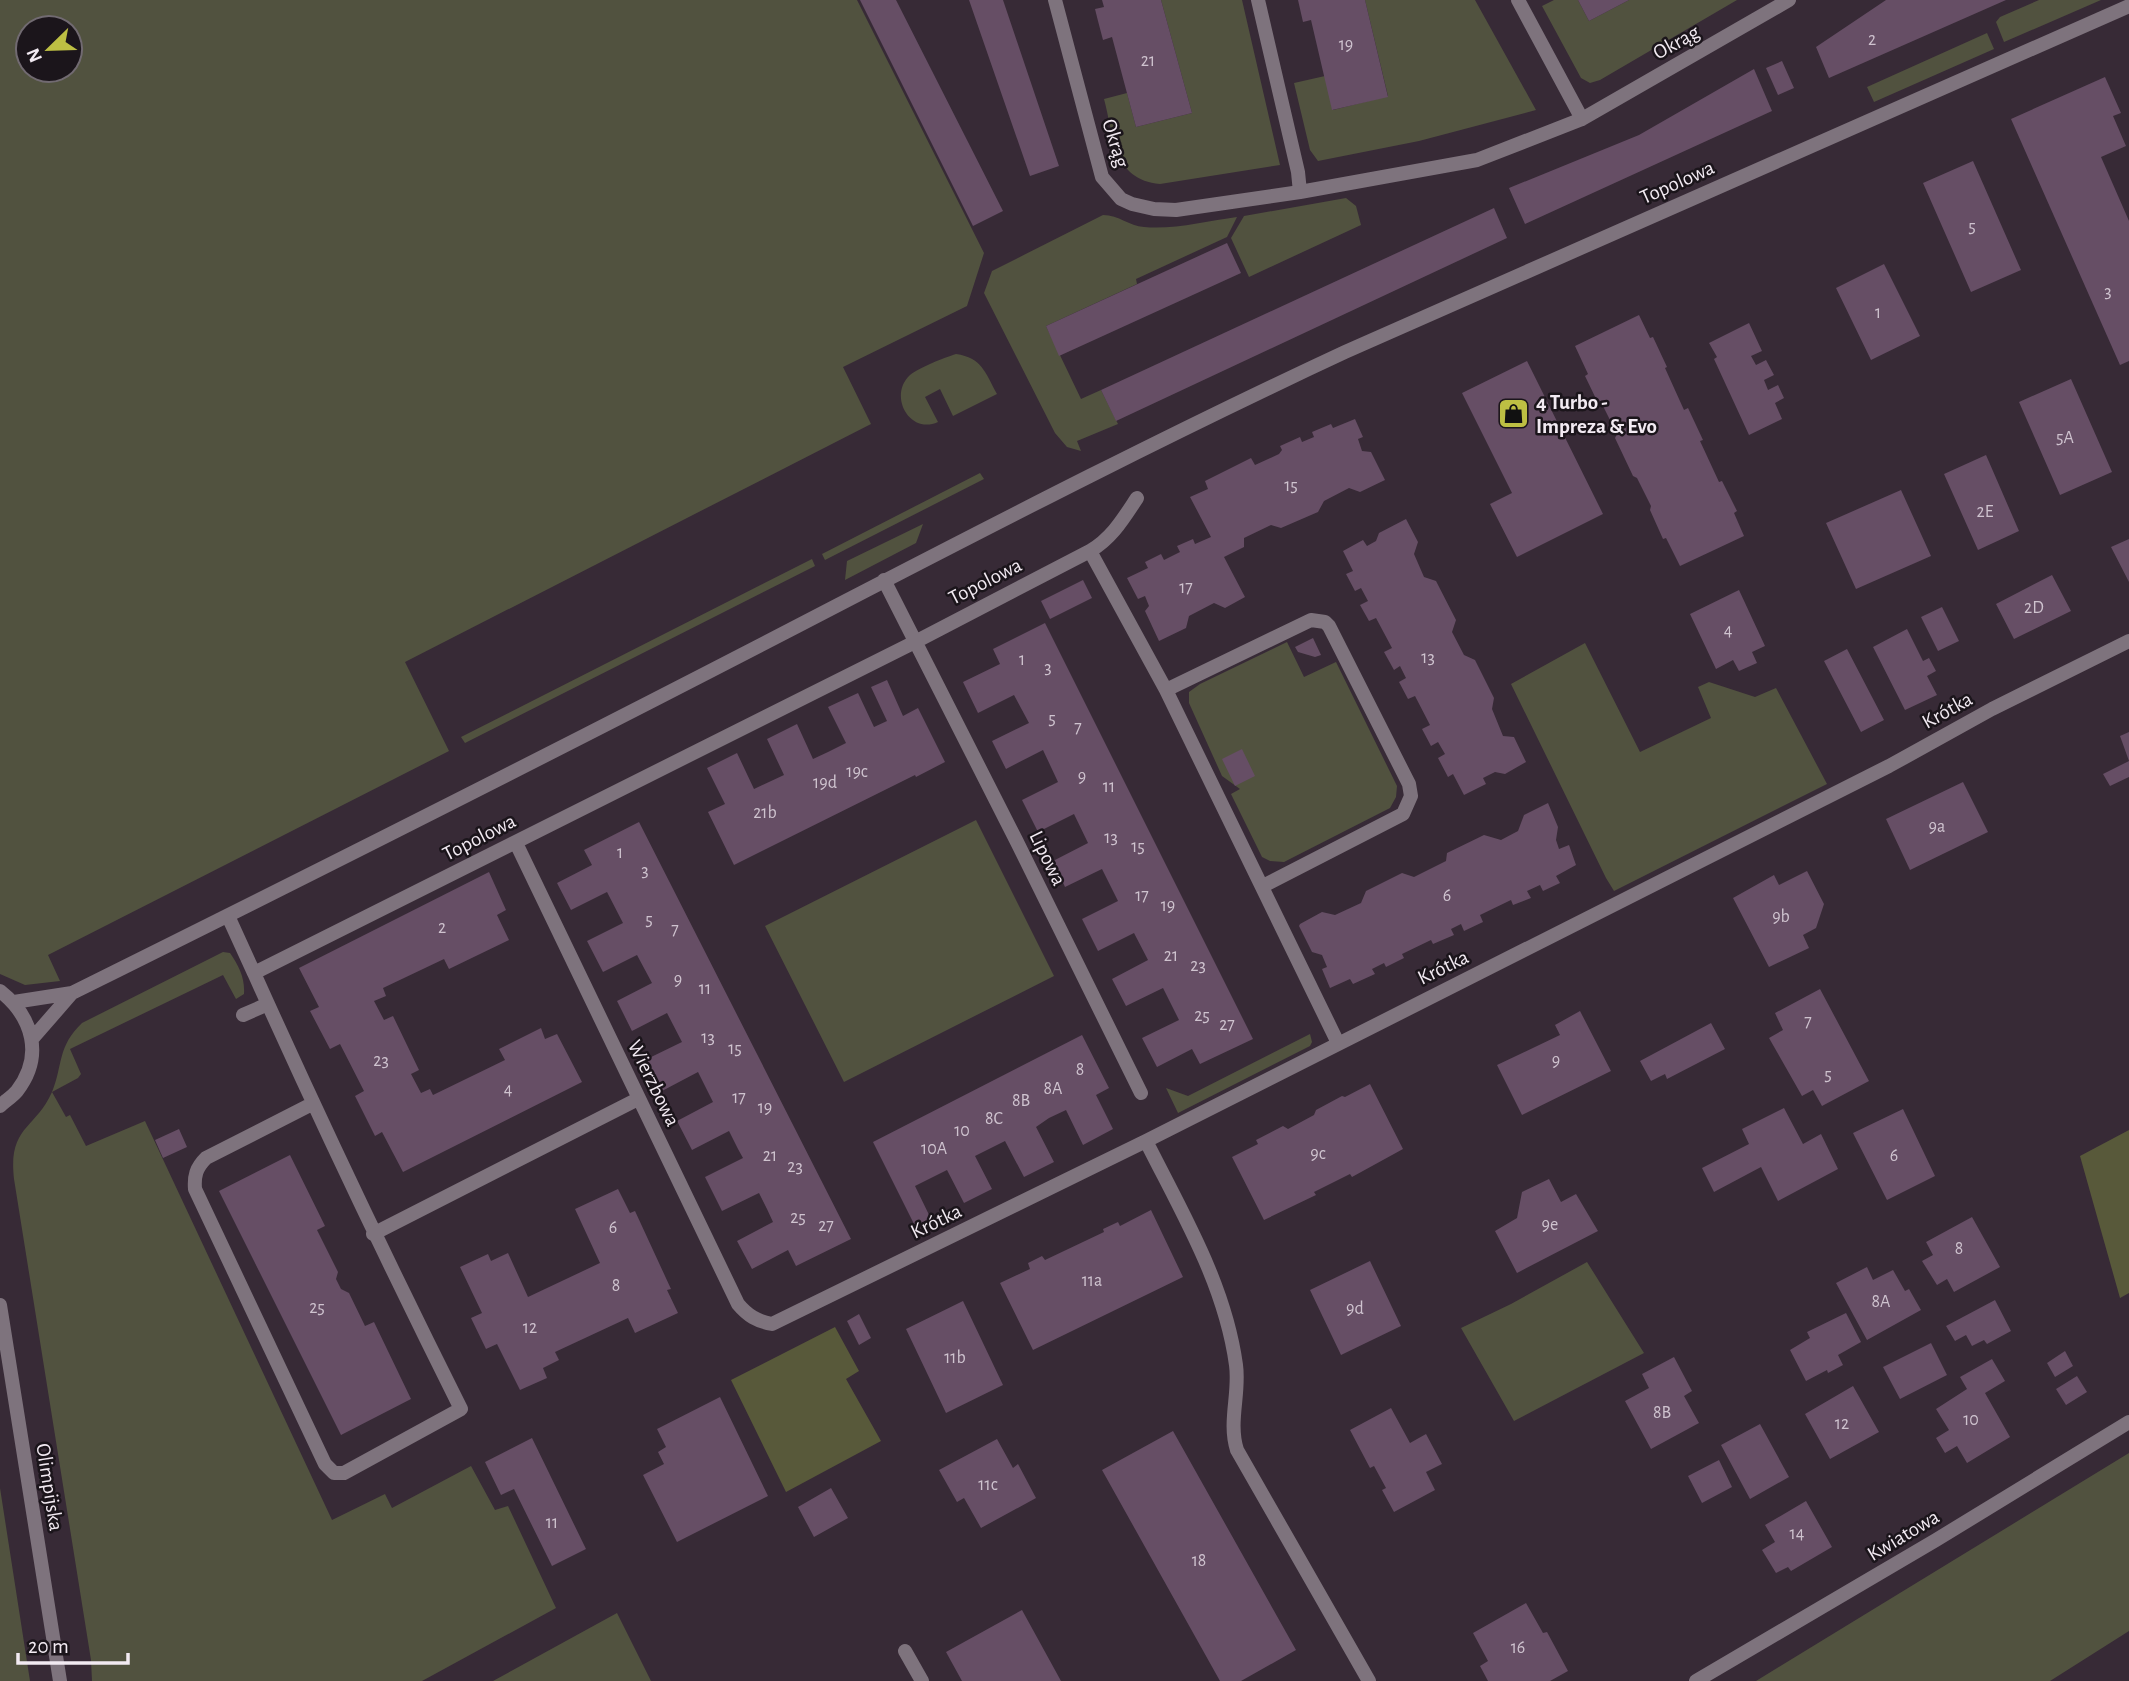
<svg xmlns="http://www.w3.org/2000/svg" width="2129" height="1681" font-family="'Alegreya Sans',sans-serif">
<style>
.green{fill:#51523f;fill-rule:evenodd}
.forest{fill:#58593a}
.building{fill:#664e65}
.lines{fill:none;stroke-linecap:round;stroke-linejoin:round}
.street{stroke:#7e737d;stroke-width:14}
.labels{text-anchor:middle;stroke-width:5;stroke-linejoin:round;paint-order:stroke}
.number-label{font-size:18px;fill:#cfc3cf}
.street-label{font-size:21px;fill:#f2eaf2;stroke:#1b151b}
.poi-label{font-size:21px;font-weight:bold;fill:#f2eaf2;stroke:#1b151b;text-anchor:start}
</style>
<rect width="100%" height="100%" fill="#372a36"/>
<path class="green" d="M0,0h857l127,253 -17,53 -124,61 28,57 -466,238 44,89 -401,204 12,26 -35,4 -25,-11zM70,28v42h-42v-42z
M1161,0h81l38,165 -120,19c-47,-4 -46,-48 -56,-85l23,-6 9,34 56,-14z
M1365,0h110l61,110 -117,31 -101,20 -8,-11 -16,-67 31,-7 8,34 55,-14z
M1554,0h24l11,21 40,-21h108l-137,80 -10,3 -9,-5 -39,-72z
M2039,0h62l-97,42 -8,-20 4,-5z
M1987,33l7,16 -120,53 -7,-15z
M1346,198l10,8 5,19 -112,52 -18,-39 13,-22z
M1103,215c16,0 26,11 41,12 28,3 64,-6 93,-10l-10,20 -91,42 1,5 -91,42 35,73 20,-9 17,34 -41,17 4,10 -14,-4 -12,-14 -71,-140 8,-22z
M956,354c26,4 29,18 41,40l-44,22 -13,-27 -15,8 13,25c-29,13 -50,-27 -28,-47 10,-8 34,-17 46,-21z
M980,473l4,6 -159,81 -3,-6z
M923,524l-7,19 -71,37 2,-19z
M812,559l3,7 -350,177 -4,-6z
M1287,642l17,35 32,-15 61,124 -1,11 -6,11 -106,54 -14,-1 -8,-4 -31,-63 9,-5 -18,-13 -33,-73v-11l11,-8z
M1585,643l55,109 71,-34 -13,-31 11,-5 46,15 21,-9 51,96 -213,107 -8,-13 -95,-194z
M976,820l78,156 -210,106 -79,-156z
M223,952l7,1c9,13 15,25 14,41l-8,5 -13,-24 -153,74 11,25 -3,4 -26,14 14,25 4,-2 16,31 59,-25 187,399 53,-26 7,14 79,-42 24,44 13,-4 48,102 -134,73h-330l-1,-21 -77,-481c-6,-53 21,-49 38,-87 11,-27 5,-45 30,-69z
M1310,1034l2,8 -2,4 -132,67 -12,-25 22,8z
M1587,1262l57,91 -130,68 -53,-93 50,-24z
M2129,1453v178l-79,50h-294z
M0,1488l30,193h-30z
M617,1613l34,68h-158z"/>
<path class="forest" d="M2129,1130v163l-9,5 -40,-142z
M835,1327l24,44 -13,8 35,62 -95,51 -55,-112z"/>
<path class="building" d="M860,0h36l107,211 -30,15z
M969,0h34l56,166 -29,10z
M1102,0h59l31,113 -56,14 -24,-90 -9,3 -5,-19 -3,-12 9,-2z
M1298,0h67l23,97 -56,13 -21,-90 -8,2z
M1578,0h51l-40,21z
M1886,0h120l-177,78 -13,-31z
M1782,61l12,27 -16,7 -12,-27z
M1754,69l18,42 -247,113 -16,-36 130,-53z
M2105,77l16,36 -8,3 13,30 -25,11 28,64v140l-9,4 -109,-246z
M1973,161l48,109 -50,22 -48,-109z
M1494,208l13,30 -391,183 -15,-31z
M1227,243l14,30 -182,83 -13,-30z
M1884,264l36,72 -49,24 -35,-72z
M1639,315l11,23 3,-1 14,30 -2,1 19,42 4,-2 15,32 -3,1 19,41 3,-1 15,30 -3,2 10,23 -64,30 -14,-28 -3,1 -13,-29 1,-4 -14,-28 -4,-2 -18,-38 2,-4 -14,-28 -4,-1 -14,-29 3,-2 -13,-28z
M1749,323l13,28 -11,5 5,9 10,-5 8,15 -10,5 4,10 10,-5 6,13 -9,5 7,16 -33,16 -35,-76 3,-2 -8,-14z
M1527,361l76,153 -86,43 -27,-53 22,-11 -50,-100z
M2071,379l41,93 -52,23 -41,-93z
M1355,419l8,18 -5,2 4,12 9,1 14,28 -25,12 -11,-4 -25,13 -6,11 -37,16 -10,-3 -27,13v9l-20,10 21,40 -20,11 -11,-5 -25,13 -3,12 -27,13 -14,-30 4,-5 -4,-10 -7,3 -11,-21 21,-10 -3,-6 16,-8 3,6 16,-8 -3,-6 16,-7 2,5 16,-7 -21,-40 18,-8 -3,-8 46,-23 4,7 24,-11 3,-4 -2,-4 20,-9 2,5 12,-5 -2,-5 19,-8 2,4z
M1986,455l33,76 -41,19 -34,-76z
M1901,490l30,66 -75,33 -30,-66z
M1406,519l12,23 -4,12 10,23 12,4 20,39 -4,12 12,23 11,5 19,38 -2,11 11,27 11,1 12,25 -21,12 -10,-2 -12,6 3,6 -22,11 -11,-21 -5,3 -10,-19 7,-4 -7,-12 -7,4 -9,-17 8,-4 -15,-29 -7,3 -9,-17 7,-4 -6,-12 -6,4 -10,-18 8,-4 -16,-30 -7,3 -9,-16 8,-4 -7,-13 -6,3 -9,-17 7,-3 -10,-20 20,-11 4,6 9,-5 3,-8z
M2129,539v43l-18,-35z
M2052,575l19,36 -57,28 -18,-35z
M1083,580l9,18 -42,21 -9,-18z
M1739,590l26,56 -13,6 5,11 -18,8 -6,-11 -17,9 -26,-55z
M1942,607l17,34 -21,10 -17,-34z
M1045,623l208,416 -53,25 -8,-15 -35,18 -15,-29 37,-18 -16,-32 -37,18 -14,-27 36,-19 -14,-27 -36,18 -16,-32 36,-18 -16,-32 -37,18 -12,-26 35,-18 -14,-29 -36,18 -16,-32 36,-18 -15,-32 -37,19 -14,-28 37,-18 -15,-28 -36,18 -15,-31 37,-18 -7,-15z
M1907,629l16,32 6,-3 7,13 -9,5 10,19 -32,15 -32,-63z
M1313,638l8,17 -6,2 -17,-5 -3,-5z
M1847,649l37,71 -23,12 -37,-71z
M887,680l16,36 15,-8 27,54 -29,15 -1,-2 -181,90 -26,-53 17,-8 -18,-36 30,-15 17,36 30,-14 -17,-36 30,-15 16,35 15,-7 18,-9 -18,-36 30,-14 16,34 13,-6 -16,-34z
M2129,732v45l-19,9 -7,-12 26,-13 -9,-25z
M1242,749l13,27 -20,10 -13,-27z
M1963,782l25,50 -78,38 -24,-51z
M1548,803l10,24 -2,13 3,9 10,-4 7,20 -20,11 4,7 -17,8 -3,-6 -13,6 4,7 -18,7 -2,-5 -31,15 3,7 -19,9 -3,-7 -10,5 3,6 -21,9 -2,-4 -29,14 2,4 -18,9 -2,-4 -12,6 3,5 -22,10 -3,-5 -20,9 -8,-19 5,-2 -5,-12 -10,-3 -13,-26 1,-2 22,-12 13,3 26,-12 5,-12 36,-18 12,4 32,-16 1,-8 37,-18 17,5 17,-9 6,-16z
M639,822l212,417 -55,27 -8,-16 -36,19 -15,-28 36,-19 -6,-13 -8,-16 -37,18 -17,-34 38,-19 -5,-9 -9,-18 -37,19 -15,-29 36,-19 -15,-30 -36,19 -15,-32 35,-17 -15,-29 -35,18 -15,-30 35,-18 -15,-28 -34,17 -16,-31 36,-18 -16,-31 -36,18 -14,-27 35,-18 -8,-15z
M1807,871l17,33 -8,24 -13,7 6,13 -40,19 -36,-69 41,-23 5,10z
M489,872l17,38 -9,5 12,25 -60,29 -5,-10 -61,29 3,8 -12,5 10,19 9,-4 26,54 -8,4 10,19 9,-4 3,6 72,-35 -6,-11 42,-21 4,11 12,-5 25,48 -179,90 -21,-40 -7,4 -20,-40 9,-5 -24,-47 -10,5 -20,-38 9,-4 -20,-39z
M1820,989l49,92 -47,25 -9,-16 -11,6 -33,-58 14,-8 -8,-17z
M1580,1011l31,60 -89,44 -25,-50 63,-30 -5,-10z
M1711,1023l14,26 -58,30 -2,-5 -14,7 -11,-20z
M1082,1035l27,53 -13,7 17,34 -30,16 -17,-35 -17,8 -13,9 18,35 -30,15 -19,-36 -30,15 17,33 -28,14 -17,-33 -32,16 17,35 -16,7 -43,-86z
M1370,1084l33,65 -51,28 -2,-3 -36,18 2,3 -52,25 -32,-63 26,-13 -2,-4 27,-14 5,3 26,-14 2,-5 26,-14 3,1z
M1784,1108l19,36 18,-10 17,35 -60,32 -17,-34 -47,25 -12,-24 47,-24 -7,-15z
M1903,1109l32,67 -48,24 -34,-67z
M179,1129l8,18 -24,11 -8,-18z
M290,1155l35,71 -8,4 21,42 -2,7 5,10 8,4 16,33 9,-4 37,77 -70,36 -122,-244z
M1549,1179l12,23 15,-8 22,37 -81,42 -22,-42 22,-13 5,-26z
M618,1189l12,24 5,-2 36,78 -4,1 11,23 -43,20 -7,-15 -73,34 4,8 -16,8 4,10 -27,12 -23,-46 -11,5 -15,-31 11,-5 -22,-46 28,-13 3,7 17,-8 20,44 72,-34 -25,-54z
M1151,1210l32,67 -150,73 -33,-67 30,-14 -2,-6 14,-7 3,4 59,-28 -1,-3 15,-7 2,4z
M1972,1217l28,50 -46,25 -7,-13 -10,6 -15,-24 11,-6 -7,-13z
M1370,1261l31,65 -60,29 -31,-65z
M1867,1267l6,13 20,-10 12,21 4,-2 12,21 -54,30 -31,-57z
M1995,1300l16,31 -24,13 -3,-4 -12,6 -6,-11 -11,6 -9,-15z
M963,1301l40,84 -57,28 -40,-84z
M1846,1313l15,29 -23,13 5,10 -15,8 -1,-3 -21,11 -16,-31 20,-12 -3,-6z
M859,1314l12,24 -12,7 -12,-24z
M1931,1343l16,32 -47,24 -17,-32z
M2065,1351l8,15 -18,11 -8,-14z
M1674,1357l18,34 -8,5 15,27 -48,26 -26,-48 24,-13 -7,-14z
M1992,1359l13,22 -20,12 25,44 -43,26 -10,-17 -12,7 -9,-15 13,-8 -13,-21 31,-20 -7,-12z
M2077,1376l10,16 -21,13 -10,-16z
M1853,1386l26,46 -49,27 -25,-45z
M720,1397l48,99 -91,46 -34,-67 21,-11 -6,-12 8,-5 -9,-18z
M1391,1408l19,35 16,-9 16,30 -16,8 9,18 -41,22 -12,-22 4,-2 -12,-22 -4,2 -20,-38z
M1760,1424l29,53 -39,22 -29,-54z
M1173,1431l123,219 -55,31h-21l-118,-211z
M532,1438l54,111 -34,17 -38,-77 -13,6 -16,-33z
M997,1439l16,29 5,-4 18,34 -55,30 -17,-30 -7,4 -18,-32z
M1719,1460l13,27 -30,16 -14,-27z
M831,1488l17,30 -34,19 -16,-30z
M1806,1501l26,46 -41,24 -3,-4 -12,6 -14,-23 13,-8 -10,-17z
M1526,1603l17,30 4,-1 21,39 -18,10h-62l-8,-15 8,-5 -15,-28z
M1022,1610l39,71h-99l-16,-29z"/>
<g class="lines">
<path class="street" d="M1055,0l47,177 19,22 11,5 22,5 22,1 124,-18 177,-32 105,-41 207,-119
M1258,0l40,172 2,20
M1518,0l64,119
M1090,551l76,139 172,353
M884,580l132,260 125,253
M1166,690l145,-70 14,2 4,4 80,158 2,12 -8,18 -140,72
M516,843l222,461c10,12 19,17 34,20l374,-183 743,-375 103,-57 137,-68
M228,916l26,57
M0,991c33,26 44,65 17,100 -5,6 -12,10 -17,15
M14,1002l58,-9c256,-127 512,-256 766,-388 168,-87 335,-173 507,-253l784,-346
M243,1015l25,-11
M32,1039l40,-46
M312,1104l-106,54c-10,10 -12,18 -11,31l130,275 9,9h10l117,-64c-72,-144 -141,-289 -207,-436l661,-331 175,-91c22,-13 33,-32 47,-53
M1146,1141c36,72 79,143 90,224 4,28 -8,57 1,85l132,231
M373,1234l265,-135
M0,1305l60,376
M905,1651l17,30
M1696,1681l240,-141 193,-118"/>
</g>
<defs>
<symbol id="shop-square" viewBox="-11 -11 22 22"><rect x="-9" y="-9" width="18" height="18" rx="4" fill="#bdbf43" stroke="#1b151b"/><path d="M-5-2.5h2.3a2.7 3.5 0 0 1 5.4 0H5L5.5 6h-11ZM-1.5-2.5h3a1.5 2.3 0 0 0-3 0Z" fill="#111"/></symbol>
</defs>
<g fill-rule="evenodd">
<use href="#shop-square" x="1496" y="396" width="35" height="35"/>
</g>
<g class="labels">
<g class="number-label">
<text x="1872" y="45">2</text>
<text x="1346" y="50">19</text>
<text x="1148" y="66">21</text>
<text x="1972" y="232">5</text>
<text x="2108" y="297">3</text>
<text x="1878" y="318">1</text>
<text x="2065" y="443">5A</text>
<text x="1291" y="491">15</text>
<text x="1985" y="517">2E</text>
<text x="1186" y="593">17</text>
<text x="2034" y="613">2D</text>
<text x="1728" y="636">4</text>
<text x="1428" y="663">13</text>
<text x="1022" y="665">1</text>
<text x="1048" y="673">3</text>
<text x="1052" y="724">5</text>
<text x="1078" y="733">7</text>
<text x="857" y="777">19c</text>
<text x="1082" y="782">9</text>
<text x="825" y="788">19d</text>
<text x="1109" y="792">11</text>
<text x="765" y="818">21b</text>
<text x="1937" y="832">9a</text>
<text x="1111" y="843">13</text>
<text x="1138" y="852">15</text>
<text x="620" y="858">1</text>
<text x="645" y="876">3</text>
<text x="1142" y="901">17</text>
<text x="1447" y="901">6</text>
<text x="1168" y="911">19</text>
<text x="1781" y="922">9b</text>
<text x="649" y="925">5</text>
<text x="442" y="933">2</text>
<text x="675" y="935">7</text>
<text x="1171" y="961">21</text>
<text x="1198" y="971">23</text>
<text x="678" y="985">9</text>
<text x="705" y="994">11</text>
<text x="1202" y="1021">25</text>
<text x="1808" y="1027">7</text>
<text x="1227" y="1030">27</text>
<text x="708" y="1043">13</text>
<text x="735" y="1054">15</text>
<text x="381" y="1066">23</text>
<text x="1556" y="1066">9</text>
<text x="1080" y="1075">8</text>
<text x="1828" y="1080">5</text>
<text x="1053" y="1094">8A</text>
<text x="508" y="1095">4</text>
<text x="739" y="1103">17</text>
<text x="1021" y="1106">8B</text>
<text x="765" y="1113">19</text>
<text x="994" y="1124">8C</text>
<text x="962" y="1136">10</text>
<text x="934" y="1154">10A</text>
<text x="1318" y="1159">9c</text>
<text x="770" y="1161">21</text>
<text x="1894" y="1161">6</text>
<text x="795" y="1172">23</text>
<text x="798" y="1223">25</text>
<text x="1550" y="1230">9e</text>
<text x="826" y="1231">27</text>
<text x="613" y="1233">6</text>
<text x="1959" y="1254">8</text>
<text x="1092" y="1286">11a</text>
<text x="616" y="1291">8</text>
<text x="1881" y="1307">8A</text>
<text x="317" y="1313">25</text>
<text x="1355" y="1314">9d</text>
<text x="530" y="1333">12</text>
<text x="955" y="1363">11b</text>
<text x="1662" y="1418">8B</text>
<text x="1971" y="1425">10</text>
<text x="1842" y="1429">12</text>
<text x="988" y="1490">11c</text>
<text x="552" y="1528">11</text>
<text x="1797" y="1539">14</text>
<text x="1199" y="1566">18</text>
<text x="1518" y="1653">16</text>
</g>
<g class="street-label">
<text transform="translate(1676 42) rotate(-29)" y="7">Okrąg</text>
<text transform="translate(1116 143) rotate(73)" y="7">Okrąg</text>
<text transform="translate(1677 182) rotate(-24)" y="7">Topolowa</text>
<text transform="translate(985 581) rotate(-27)" y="7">Topolowa</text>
<text transform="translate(1947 710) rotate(-29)" y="7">Krótka</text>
<text transform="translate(479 837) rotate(-27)" y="7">Topolowa</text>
<text transform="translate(1048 858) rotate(64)" y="7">Lipowa</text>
<text transform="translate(1443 967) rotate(-26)" y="7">Krótka</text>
<text transform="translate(654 1083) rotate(64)" y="7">Wierzbowa</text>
<text transform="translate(936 1221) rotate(-26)" y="7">Krótka</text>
<text transform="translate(50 1487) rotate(81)" y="7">Olimpijska</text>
<text transform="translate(1903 1535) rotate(-31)" y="7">Kwiatowa</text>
</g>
<g class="poi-label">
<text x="1536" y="409">4 Turbo -<tspan x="1536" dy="24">Impreza &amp; Evo</tspan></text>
</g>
</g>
<g transform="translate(49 49) rotate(247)"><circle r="33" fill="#1b151b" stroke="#716a71" stroke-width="2"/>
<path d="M0-5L12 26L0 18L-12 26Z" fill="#bdbf43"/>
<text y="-10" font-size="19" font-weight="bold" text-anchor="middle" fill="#f2eaf2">N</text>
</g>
<path d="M18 1653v10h110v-10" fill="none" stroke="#f2eaf2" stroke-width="3.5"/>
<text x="28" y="1653" font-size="21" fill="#f2eaf2" stroke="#1b151b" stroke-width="5" paint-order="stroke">20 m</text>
</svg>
